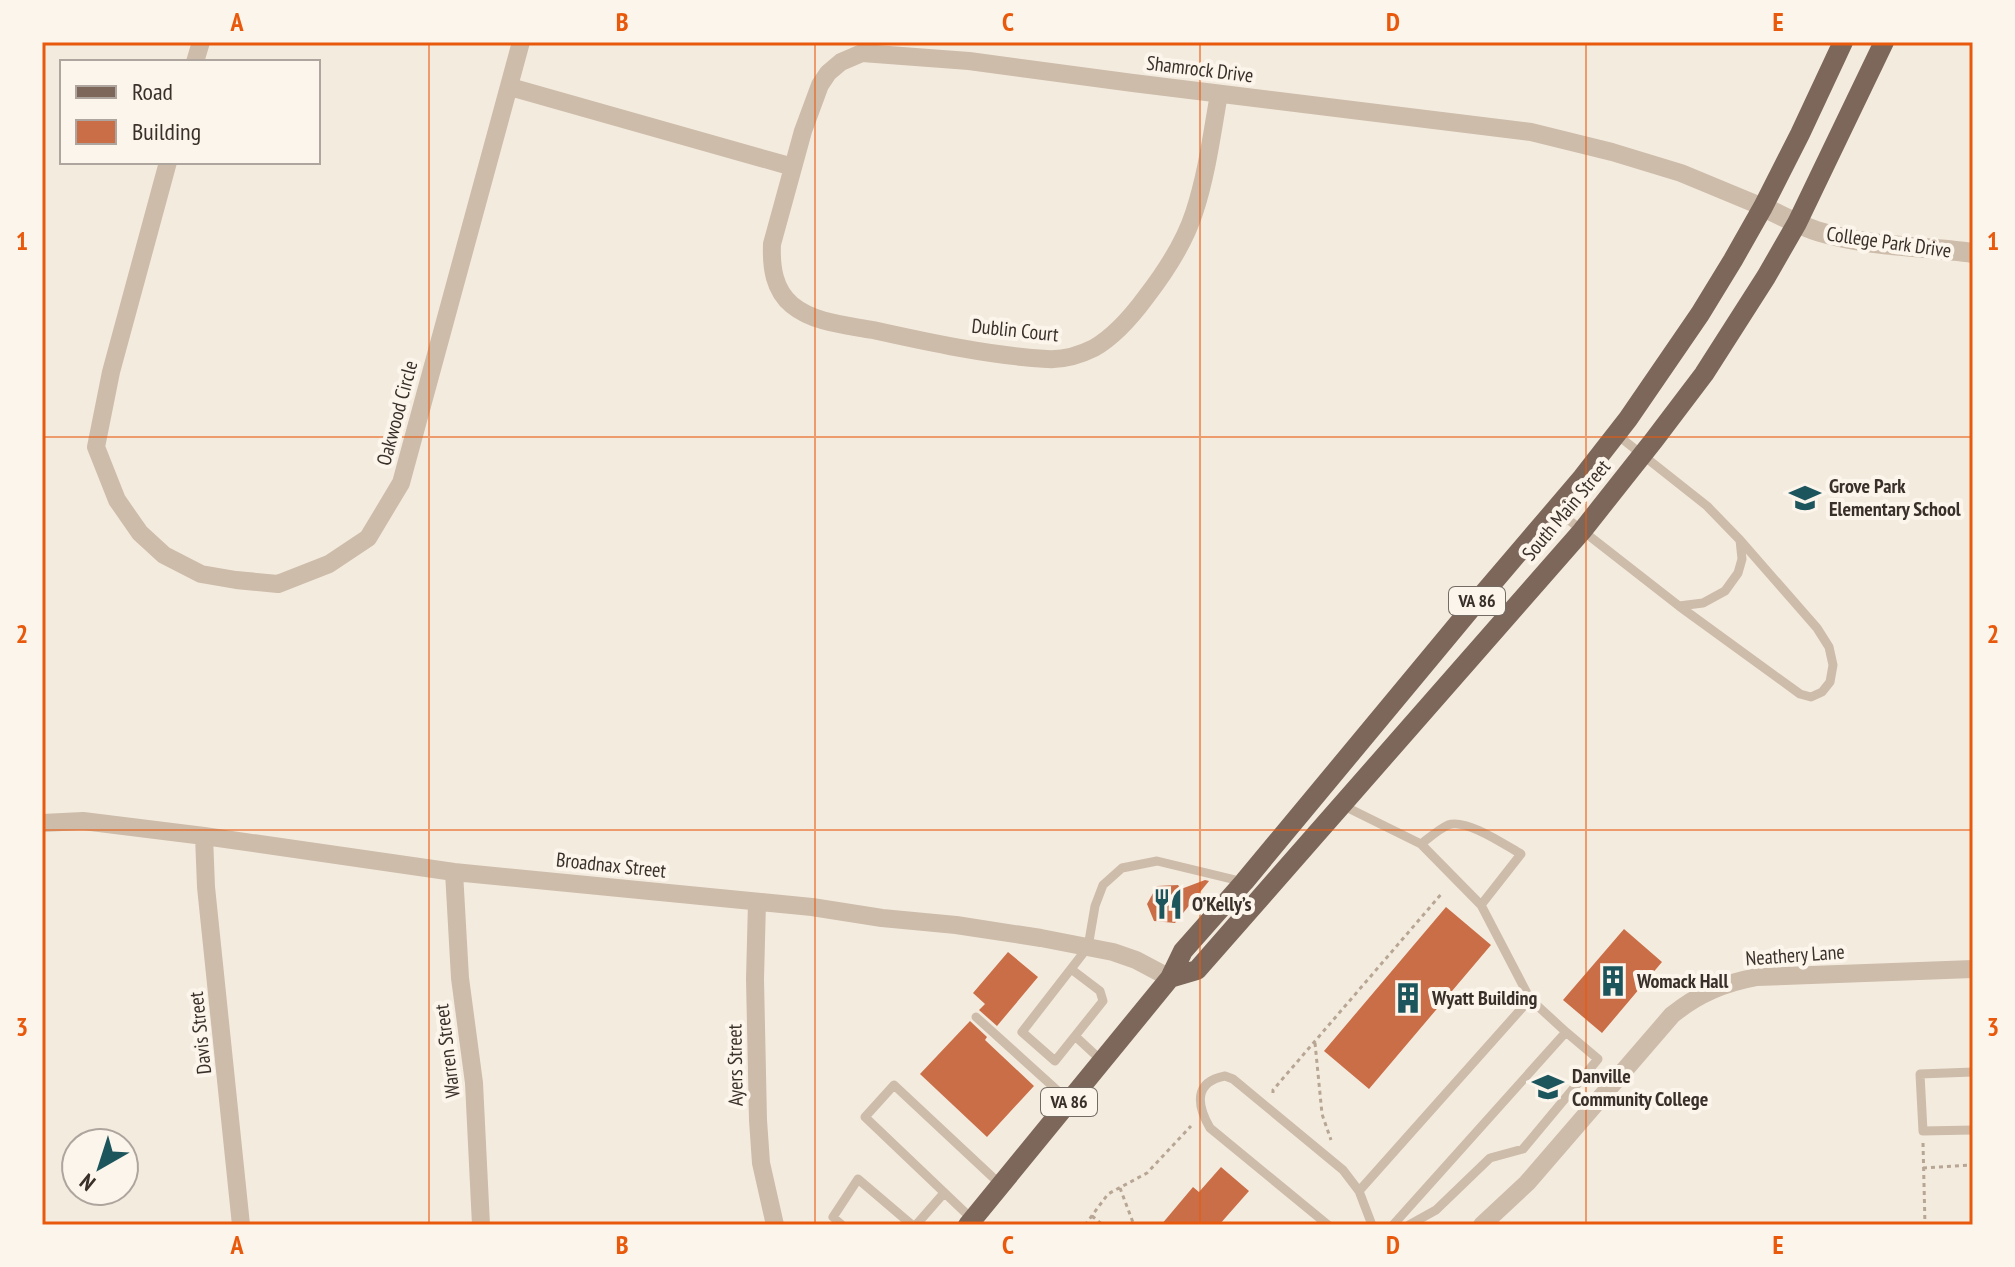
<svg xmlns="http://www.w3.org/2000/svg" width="2015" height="1267" font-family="'PT Sans Narrow',sans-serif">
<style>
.building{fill:#c96e47}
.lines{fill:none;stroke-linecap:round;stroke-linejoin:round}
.path{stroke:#b8a694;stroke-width:3;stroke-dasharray:4 4;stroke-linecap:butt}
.service{stroke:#cdbcaa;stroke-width:9}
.minor{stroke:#cdbcaa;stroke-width:18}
.tertiary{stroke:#cdbcaa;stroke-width:20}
.primary{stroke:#7c675a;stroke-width:20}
.grid{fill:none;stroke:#e8590c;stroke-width:2;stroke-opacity:0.55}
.labels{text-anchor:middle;stroke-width:8;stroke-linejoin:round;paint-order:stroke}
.shield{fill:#fbf5ec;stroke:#746b64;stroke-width:2}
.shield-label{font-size:18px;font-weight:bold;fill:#3a302a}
.street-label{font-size:20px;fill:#3a302a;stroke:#fbf5ec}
.poi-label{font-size:20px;font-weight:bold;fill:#3a302a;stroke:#fbf5ec;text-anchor:start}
.neatline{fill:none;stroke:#e8590c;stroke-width:3}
.grid-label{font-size:26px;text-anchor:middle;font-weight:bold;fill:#e8590c}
</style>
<rect width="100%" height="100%" fill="#f4ebdf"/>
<path class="building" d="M1205,880l4,1 -34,42 -21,-2 -7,-17 10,-18 21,-1 3,4z
M1446,907l45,38 -122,144 -45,-38z
M1624,929l38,33 -60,71 -39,-33z
M1008,952l30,25 -41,49 -18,-16 6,-6 -12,-11z
M970,1021l17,16 -2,3 49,46 -47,51 -67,-63z
M1221,1167l28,24 -30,34h-58l32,-38 6,5z"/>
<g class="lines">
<path class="path" d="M1315,1043l7,71 9,26
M1273,1093v-3l170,-198
M1923,1143l2,82
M1923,1168l50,-3
M1120,1188l14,37
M1092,1216l11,9
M1063,1225h3
M1085,1225l23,-31 39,-21 44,-47"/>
<path class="service" d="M1556,510l123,96 121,88 11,3 11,-5 8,-10 3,-17 -4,-18 -12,-19 -77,-88 -33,-34 -91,-72
M1679,606l24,-3 22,-12 13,-18 4,-14 -2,-19
M1342,805l79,39 60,61 40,-51c-16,-9 -55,-36 -73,-29 -9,4 -19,13 -27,19
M1071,969l29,22 3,10 -28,35
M976,1017l93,84
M1102,1061l-27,-25 -20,25 -33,-29 66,-85 7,-41 8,-21 19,-17 35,-7 87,21
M1973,1072l-53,2 3,57 50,-1
M1359,1191l171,-192 -49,-94
M972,1219l-107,-102 29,-32 107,100
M842,1225l-9,-8 25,-38 54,46
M916,1225l28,-32
M1328,1225l-118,-97c-13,-22 -17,-46 15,-52l8,3 110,91 16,21 13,34
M1393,1225l173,-193 -36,-33
M1409,1225l27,-15 54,-52 33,-9 75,-90 -32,-27"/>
<path class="minor" d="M195,62l6,-20
M510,87l283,80
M1219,94c-7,39 -12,80 -25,119 -10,31 -28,58 -48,84 -14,19 -31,39 -52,51 -14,7 -31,12 -47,11 -55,-3 -120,-17 -174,-29 -27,-5 -59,-7 -81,-25 -18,-15 -21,-38 -20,-61l31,-113 17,-46 8,-12 13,-11 21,-9 107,8 164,22 398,49 81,20 69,21 82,34
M168,162l-57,210 -15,75 21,53 23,33 24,22 37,19 35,6 42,4 51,-20 39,-26 33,-55 120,-441
M42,823l41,-2 121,15 250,36 358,35 70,11 74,7 85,13 72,14 23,8 34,18
M204,836l2,51 35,338
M454,872l6,106 14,105 7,142
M757,902l-2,77 3,141 3,43 14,62
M1482,1225l45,-42 145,-168c26,-21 52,-32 85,-38l216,-8"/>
<path class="tertiary" d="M1763,207c18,8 37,19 57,25 50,15 102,14 153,21"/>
<path class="primary" d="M1170,978l27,-8 385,-439 72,-91 50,-66 62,-97 31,-54 87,-181
M968,1225l202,-247 13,-27 61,-69 234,-282 104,-122 46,-59 72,-105 33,-54 30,-53 37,-73 43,-92"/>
</g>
<path class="grid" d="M429,42v1183M815,42v1183M1200,42v1183M1586,42v1183M42,437h1931M42,830h1931"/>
<defs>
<symbol id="school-bare" viewBox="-9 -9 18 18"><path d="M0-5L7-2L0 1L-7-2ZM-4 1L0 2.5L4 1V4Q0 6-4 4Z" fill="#1d555d" stroke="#fbf5ec" stroke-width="2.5" paint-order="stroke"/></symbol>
<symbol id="restaurant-bare" viewBox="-9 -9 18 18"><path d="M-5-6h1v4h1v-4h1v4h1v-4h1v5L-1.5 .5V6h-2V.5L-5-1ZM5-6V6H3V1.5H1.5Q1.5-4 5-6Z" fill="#1d555d" stroke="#fbf5ec" stroke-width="2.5" paint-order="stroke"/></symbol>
<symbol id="building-bare" viewBox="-9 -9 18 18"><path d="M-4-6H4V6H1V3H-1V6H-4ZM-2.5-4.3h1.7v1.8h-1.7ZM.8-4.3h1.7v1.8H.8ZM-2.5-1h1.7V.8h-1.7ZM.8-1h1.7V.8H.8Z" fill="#1d555d" stroke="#fbf5ec" stroke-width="2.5" paint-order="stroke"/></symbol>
<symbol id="university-bare" viewBox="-9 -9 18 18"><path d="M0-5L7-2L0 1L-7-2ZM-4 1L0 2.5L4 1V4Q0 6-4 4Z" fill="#1d555d" stroke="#fbf5ec" stroke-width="2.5" paint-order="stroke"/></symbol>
</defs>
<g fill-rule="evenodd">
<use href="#school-bare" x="1783" y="476" width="44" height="44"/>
<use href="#restaurant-bare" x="1146" y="882" width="44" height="44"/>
<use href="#building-bare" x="1591" y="959" width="44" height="44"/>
<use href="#building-bare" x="1386" y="976" width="44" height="44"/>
<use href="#university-bare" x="1526" y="1065" width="44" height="44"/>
</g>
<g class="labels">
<g class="shield">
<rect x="1449" y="587" width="56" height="28" rx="6"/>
<rect x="1041" y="1088" width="56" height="28" rx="6"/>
</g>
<g class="shield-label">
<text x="1477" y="607">VA 86</text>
<text x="1069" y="1108">VA 86</text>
</g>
<g class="street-label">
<text transform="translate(1200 69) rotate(7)" y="7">Shamrock Drive</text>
<text transform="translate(1889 242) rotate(8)" y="7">College Park Drive</text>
<text transform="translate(1015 330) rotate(6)" y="7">Dublin Court</text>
<text transform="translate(397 413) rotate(-75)" y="7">Oakwood Circle</text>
<text transform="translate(1566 510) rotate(-50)" y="7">South Main Street</text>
<text transform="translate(611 865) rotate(6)" y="7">Broadnax Street</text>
<text transform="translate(1795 955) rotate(-4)" y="7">Neathery Lane</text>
<text transform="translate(200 1033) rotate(-96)" y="7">Davis Street</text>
<text transform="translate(447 1051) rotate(-97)" y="7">Warren Street</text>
<text transform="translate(735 1065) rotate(-91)" y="7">Ayers Street</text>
</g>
<g class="poi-label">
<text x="1829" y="493">Grove Park<tspan x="1829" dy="23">Elementary School</tspan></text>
<text x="1192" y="911">O’Kelly’s</text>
<text x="1637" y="988">Womack Hall</text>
<text x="1432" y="1005">Wyatt Building</text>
<text x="1572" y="1083">Danville<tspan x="1572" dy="23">Community College</tspan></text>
</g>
</g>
<rect width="2015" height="1267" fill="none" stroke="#fbf5ec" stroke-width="88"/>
<rect x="60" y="60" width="260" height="104" fill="#fbf5ec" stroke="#aea69e" stroke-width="2"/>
<rect x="76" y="86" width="40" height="12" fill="#7c675a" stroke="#aea69e" stroke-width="2"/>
<text x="132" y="100" font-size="24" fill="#3a302a">Road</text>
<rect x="76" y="120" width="40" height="24" fill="#c96e47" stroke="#aea69e" stroke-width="2"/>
<text x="132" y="140" font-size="24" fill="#3a302a">Building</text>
<g transform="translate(100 1167) rotate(219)"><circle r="38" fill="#fbf5ec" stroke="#aea69e" stroke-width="2"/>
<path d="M0-6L14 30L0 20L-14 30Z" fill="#1d555d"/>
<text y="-12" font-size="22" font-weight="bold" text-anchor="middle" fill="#3a302a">N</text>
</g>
<rect x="44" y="44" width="1927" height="1179" class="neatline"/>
<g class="grid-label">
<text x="237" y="31">A</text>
<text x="622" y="31">B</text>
<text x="1008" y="31">C</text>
<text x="1393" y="31">D</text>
<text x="1778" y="31">E</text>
<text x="22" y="250">1</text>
<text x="1993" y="250">1</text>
<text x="22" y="643">2</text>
<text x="1993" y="643">2</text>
<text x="22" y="1036">3</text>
<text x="1993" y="1036">3</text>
<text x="237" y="1254">A</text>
<text x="622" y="1254">B</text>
<text x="1008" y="1254">C</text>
<text x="1393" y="1254">D</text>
<text x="1778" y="1254">E</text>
</g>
</svg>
